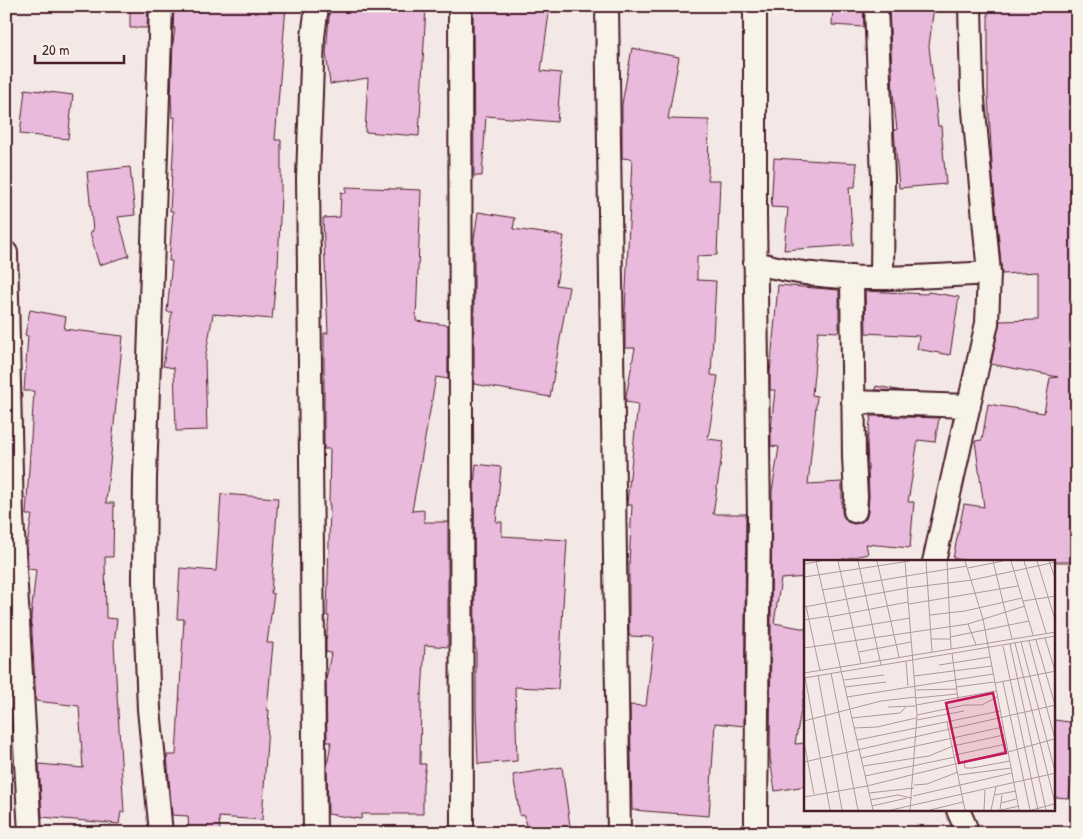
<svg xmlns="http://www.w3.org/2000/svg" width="1083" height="839" font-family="'Patrick Hand',sans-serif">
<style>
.building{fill:#e9badc;stroke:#4a1f2b}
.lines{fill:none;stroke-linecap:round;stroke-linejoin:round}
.street-casing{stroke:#4a1f2b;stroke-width:26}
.street{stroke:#f7f3e8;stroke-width:22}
.inset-road{fill:none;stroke:#b0989b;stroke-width:1}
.view{fill:#c2185b;fill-opacity:0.15;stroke:#c2185b;stroke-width:2.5}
.inset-edge{fill:none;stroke:#4a1f2b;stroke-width:2.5}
</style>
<rect width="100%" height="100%" fill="#f4e8e6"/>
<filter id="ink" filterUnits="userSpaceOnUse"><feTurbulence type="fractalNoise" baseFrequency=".02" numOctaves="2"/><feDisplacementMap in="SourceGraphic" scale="10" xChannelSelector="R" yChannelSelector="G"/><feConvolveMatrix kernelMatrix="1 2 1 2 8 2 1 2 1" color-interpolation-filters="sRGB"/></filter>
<g filter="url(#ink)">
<path class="building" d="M130,6h18l-1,22h-17z
M174,6h112l-11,134h6v55l-3,72h-1l-5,52 -59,-5 -8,45 2,71 -31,1 -2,-63 -11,-2 9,-54h-5l5,-51h-3l4,-50h-3l5,-94h-3l-1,-20 2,-54 2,-15h-2z
M330,6h96l-7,130 -54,-4 3,-54 -38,6 -4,-31z
M473,6h77l-9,65 20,2 -4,49 -71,-6 -4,60h-8z
M833,6h30l1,21 -32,-2z
M889,6h45l-5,40 9,80h3l5,58 -47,4 -5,-58h3l-4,-36z
M988,6h89v330l-5,40h5v89l-4,97h-102l-18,-4 11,-54 20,3 -9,-66 7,-1 6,-36 56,9 6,-35 8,-1 -67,-13 9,-43 38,-1v-48l-36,2 -9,-95 -5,-83z
M632,48l47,9 -11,62 41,1 -1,60h12l-3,75 -20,1v24l19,1 -5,94 7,1 -10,63 16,2 -11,73h33l-2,212 -29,-3 -6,93 -77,-6 -2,-105 16,1 8,-69 -25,-1v-72l3,-59h-5v-2l11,-99 -12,-2v-6l9,-48h-10v-37l7,-152 -10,-1v-54z
M25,89l48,6 -5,44 -48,-5z
M774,158l83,5 -2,24h-6l4,58 -69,5 4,-42 -17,-1z
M130,167l5,48 -17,2 11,39 -30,9 -9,-33 3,-1 -6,-59z
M346,187l75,3 -5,131 32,4v54l-12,-2 -24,134 12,-1v12h24v125l-23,-2 -3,49h-1l-1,70h6l-3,20v30h-61l-1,5 -33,-5 -1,-47 4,-25h-4l-1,-62 5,-27 -5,-1v-10l3,-26h-2l3,-111h-1l1,-56h-6v-116h4l-5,-115 17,-1 1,-25 5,1z
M478,212l37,6 -2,11 51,7 -8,49 13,2 -19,110 -76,-13v-145z
M778,285l61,5v42l-21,-1 -6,64 5,1 -9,88 34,-2v29l1,5 4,6 7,2 6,-1 6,-4 2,-7 1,-16 -2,-55 4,-25 68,2 -4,24 -17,-2 -10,62h6l-4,46 -44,-4 2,10 -39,8h-23v15l-25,2 -7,44 32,6v54l-11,61 11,-1v43l-31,5 -5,-33 2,-267 7,-44 -8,-1v-17l4,-39h-5v-17z
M865,291l62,3 1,-2 31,5 -9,58 -33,-6 2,-13 -53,-3z
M30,310l36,7 -2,12 59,7 -17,167h8l-1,54h-8l1,61 11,1 -3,25 10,168h-3l-2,12 -77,-7 -3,-53 44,4 -4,-62 -43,-5 -5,-85 5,-46 -8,-1 -1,-25 5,-29h-6l8,-124h-10l4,-55 -3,-1z
M876,386l27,5 -28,-1z
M476,464l25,3 -5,55h6v14l65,4 -9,149 -43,-2 2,74 -39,3 -2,-54v-61h-1l-1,-163z
M221,494l57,4 -7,95 3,1 -7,49h6l-6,67h2l-7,110 -43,-3 1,16h-31l-1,-17 -16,-1 -5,-60h9l8,-136h-7l3,-51 36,3z
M1054,720l23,3v18l-8,57 -15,-1z
M562,767l8,59 -43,6 -3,-17 -4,1 -7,-41z"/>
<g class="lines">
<defs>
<path id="street" d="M161,6l-16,471 -1,104 5,128 12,124
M460,6l2,827
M607,6l12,827
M755,6v209l4,304 -3,291v23
M876,6l7,171 -1,101
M6,253l6,264 18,316
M755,263c19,4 38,9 57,11 58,8 118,2 177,-1
M852,277l2,180 2,40 -1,14
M853,402l116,4
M934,562l53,-239 2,-50 -17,-184 -2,-83
M958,810l10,23
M315,833l-7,-655 5,-141 4,-31"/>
</defs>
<use href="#street" class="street-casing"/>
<use href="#street" class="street"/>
</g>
</g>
<g transform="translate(804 560)">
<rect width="251" height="251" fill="#f4e8e6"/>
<path class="inset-road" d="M12,1l57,249M34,1l23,103M54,1l23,104M73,1l22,96M101,1l12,154 -7,95M122,1l6,91M143,1l4,88M161,1l18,58 36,191M189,1l19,78M207,1l22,74M220,1l22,72M233,1l19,62M245,1l7,20M0,4l17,-3M164,8l35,-7M0,17l106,-16M18,30l145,-24M219,41l33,-5M105,44l109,-18M2,46l14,65M0,47l103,-19 65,-8 84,-18M126,55l35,-4 57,-13M25,57l79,-15M0,60l25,-4M164,64l8,21M29,71l77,-13M146,77l79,-16M241,78l11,36M127,79h19M232,80l20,68M225,81l27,102M217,82l35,133M211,83l41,164M206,84l36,166M199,86l35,164M0,88l164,-24 57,-18M55,92l52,-10M148,93l6,46M102,101l2,25M135,105l51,-8M0,113l252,-41M27,113l27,137M14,115l24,135M110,116l78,-10M1,117l25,133M0,118l252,-42M40,120l40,-5M199,122l27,128M191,123l61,-12M41,127l41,-5M152,127l38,-5M112,130l40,-1M43,137l146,-23M112,138l41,-4M112,145l80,-14M84,147l28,-1M113,155l48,-10h17l15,-8M48,158l48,-5 6,-6M113,160l47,-9M0,161l77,-20 35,-4M143,162l18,88M50,168l23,-1 39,-9M53,180l143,-29M0,182l10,52M204,192l46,-13M151,195l51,-11M57,198l142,-31M0,202l252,-57M160,202l1,6h7l38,-7M59,206l66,-10 24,-10 51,-11M155,215l52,-7M61,216l90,-19M110,225l13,-1 31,-12M65,233l45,-5M191,235l21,-4M109,236l99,-23M0,237l63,-11 140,-35M66,240l28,-5 14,3M197,243l15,-4M68,246l35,-8M87,250l165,-37M126,250l33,-8M180,250l1,-20M187,250l5,-23M196,250l2,-15M197,250l18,-4M228,250l22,-6"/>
<path class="view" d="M189,133l13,60 -47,10 -13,-60z"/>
<rect width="251" height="251" class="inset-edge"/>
</g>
<rect width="1083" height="839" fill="none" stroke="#f7f3e8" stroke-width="25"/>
<rect x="12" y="12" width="1058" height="814" fill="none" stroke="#4a1f2b" stroke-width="2" filter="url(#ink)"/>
<path d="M35 55v8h89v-8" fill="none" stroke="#4a1f2b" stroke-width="2.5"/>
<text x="42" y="55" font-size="15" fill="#4a1f2b" stroke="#f7f3e8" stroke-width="4" paint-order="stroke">20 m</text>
</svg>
